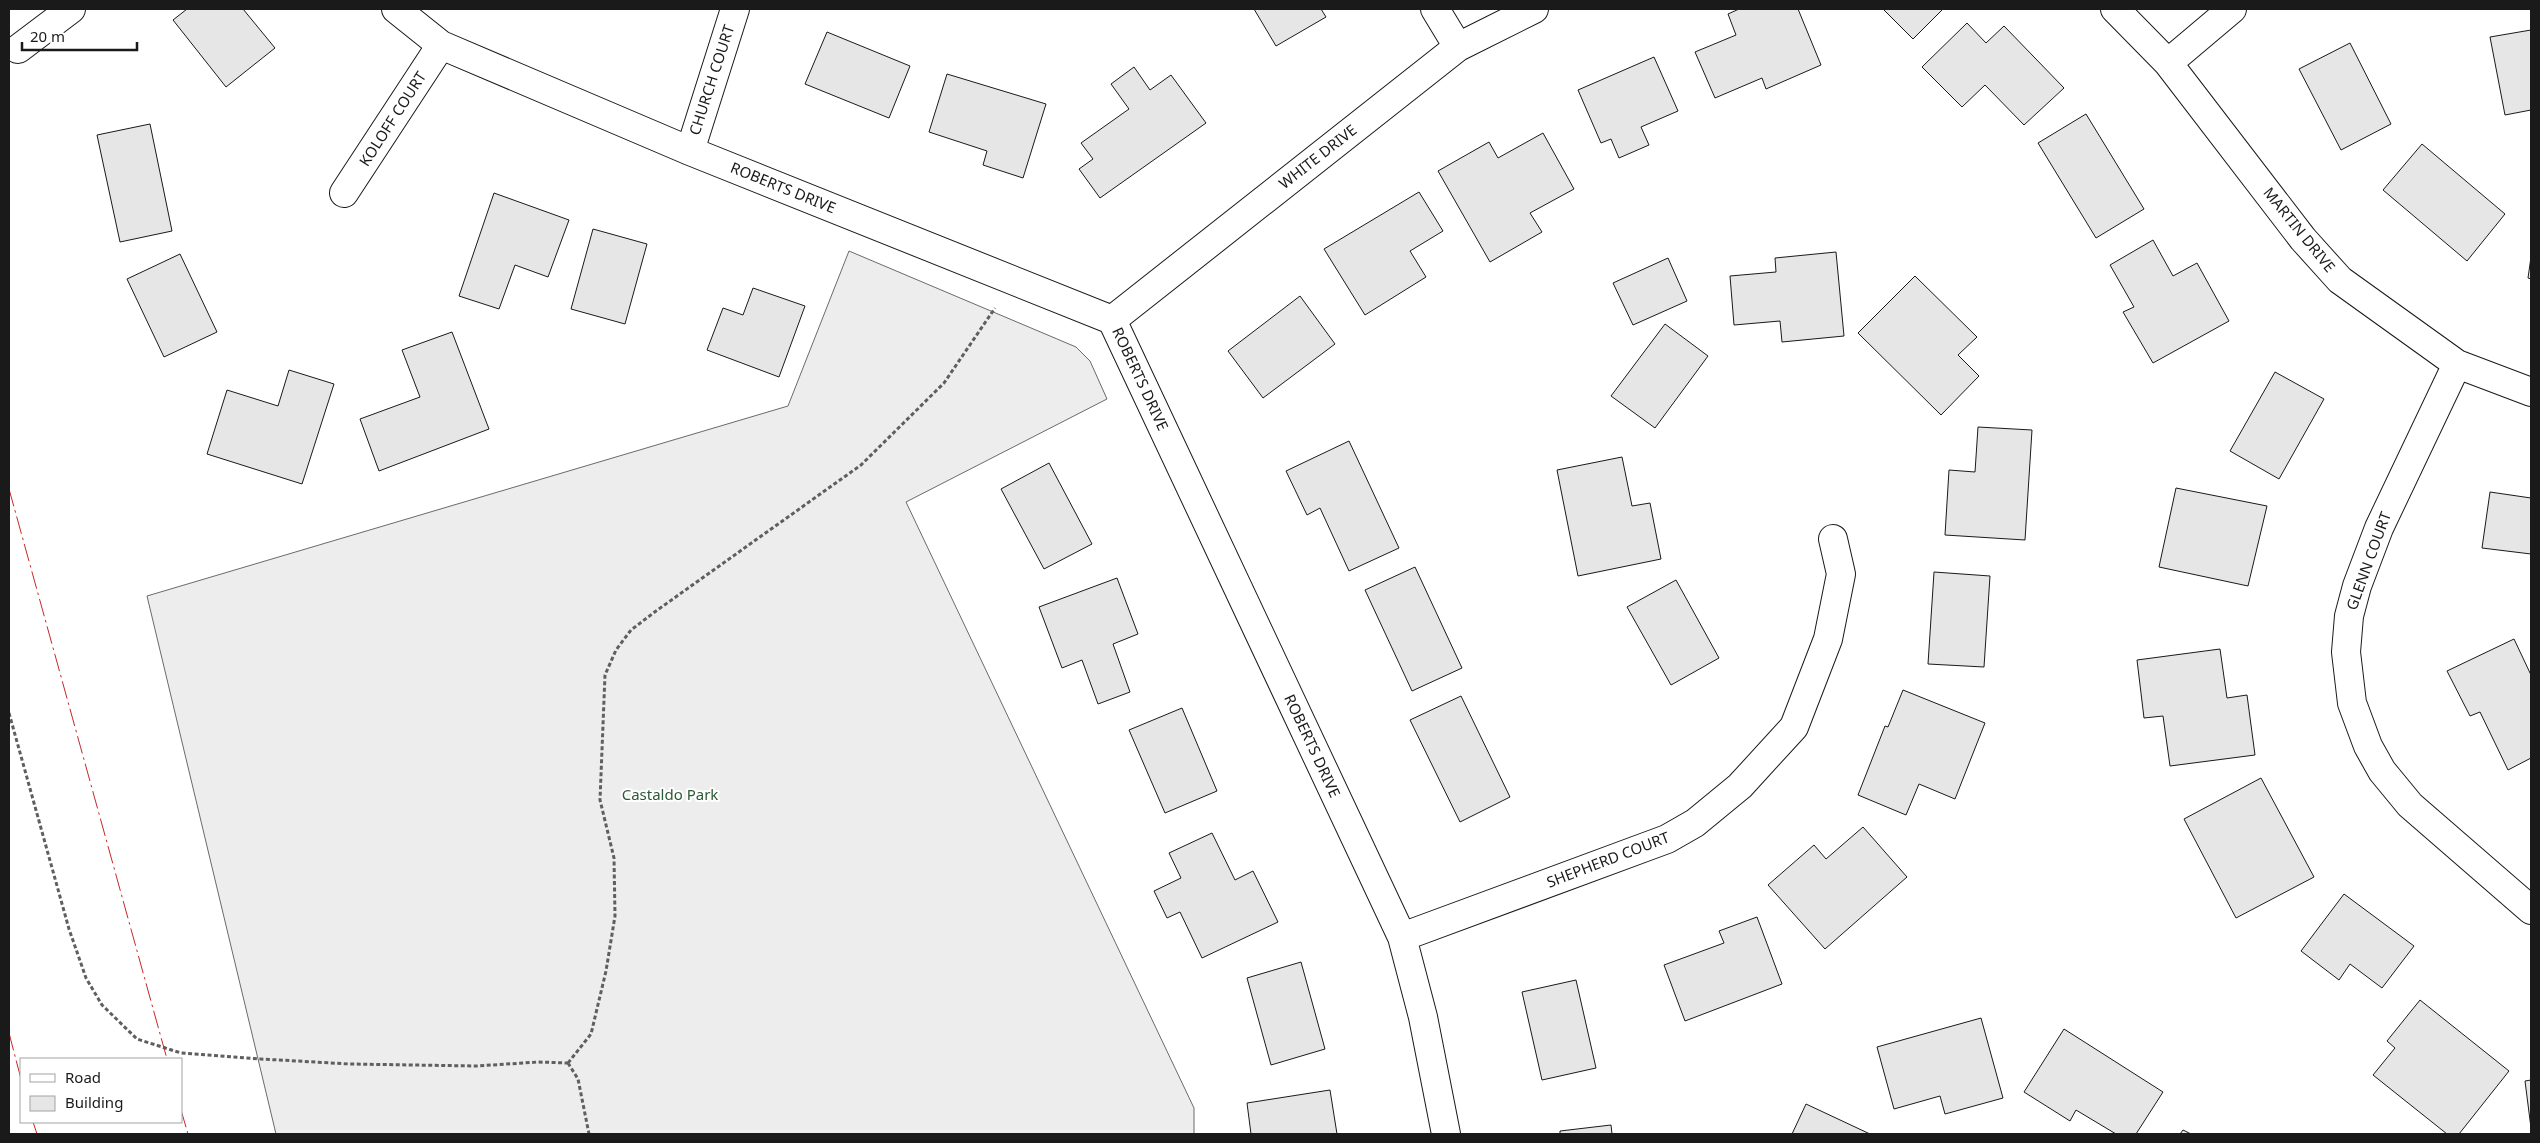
<svg xmlns="http://www.w3.org/2000/svg" width="2540" height="1143" font-family="'Noto Sans',sans-serif">
<style>
.built{fill:#ededed;stroke:#6a6a6a}
.building{fill:#e6e6e6;stroke:#1a1a1a}
.lines{fill:none;stroke-linecap:round;stroke-linejoin:round}
.minor-casing{stroke:#1a1a1a;stroke-width:30}
.path{stroke:#5f5f5f;stroke-width:3;stroke-dasharray:4 2.5;stroke-linecap:butt}
.minor{stroke:#fff;stroke-width:28}
.power{stroke:#c62828;stroke-width:1;stroke-dasharray:18 4 2.5 4;stroke-linecap:butt}
.labels{text-anchor:middle;stroke-width:4;stroke-linejoin:round;paint-order:stroke}
.street-label{font-size:15px;fill:#1a1a1a;stroke:#fff}
.park-label{font-size:15px;fill:#2b5a34;stroke:#fff}
</style>
<rect width="100%" height="100%" fill="#fff"/>
<path class="built" d="M849,251l227,96 14,14 17,38 -201,103 288,606v26h-918l-129,-538 641,-190z"/>
<path class="building" d="M187,9h56l32,39 -49,39 -53,-67z
M1254,9h67l5,8 -50,29z
M1739,9h59l23,56 -55,24 -4,-11 -47,20 -20,-46 41,-17 -8,-21z
M1883,9h60l-30,30z
M1967,23l19,20 18,-17 60,62 -40,37 -39,-40 -23,22 -40,-40z
M2531,30v80l-26,5 -15,-78z
M827,32l83,34 -21,52 -84,-34z
M2350,43l41,81 -50,26 -42,-81z
M1654,57l24,54 -37,16 8,18 -30,13 -8,-19 -10,4 -23,-53z
M1134,67l16,23 21,-15 35,48 -106,75 -21,-29 14,-10 -12,-16 48,-34 -18,-25z
M947,74l99,30 -23,74 -40,-13 4,-14 -58,-19z
M2086,114l58,95 -48,29 -58,-95z
M150,124l22,107 -52,11 -23,-107z
M1543,133l31,56 -44,24 12,19 -52,30 -52,-91 51,-29 9,16z
M2422,144l83,70 -38,47 -84,-71z
M1419,192l24,39 -33,20 16,26 -61,38 -41,-66z
M494,193l75,27 -21,57 -33,-12 -16,44 -40,-13z
M593,229l54,15 -22,80 -54,-15z
M2153,240l20,36 24,-13 32,58 -76,42 -30,-51 11,-5 -24,-42z
M1836,252l8,84 -62,6 -2,-21 -46,4 -4,-49 46,-4 -1,-14z
M180,254l37,78 -53,25 -37,-78z
M2531,257v22l-3,-1z
M1668,258l19,43 -54,24 -20,-42z
M1915,276l62,61 -19,18 21,21 -38,39 -83,-82z
M753,288l52,18 -26,71 -72,-27 16,-42 20,7z
M1300,296l35,48 -72,54 -35,-47z
M1665,324l43,32 -53,72 -44,-32z
M452,332l37,97 -110,42 -19,-52 60,-22 -18,-47z
M289,370l45,14 -32,100 -95,-30 20,-64 51,16z
M2275,372l49,27 -45,80 -49,-28z
M1978,427l54,3 -7,110 -80,-5 4,-65 26,2z
M1349,441l50,107 -50,23 -29,-63 -13,7 -21,-44z
M1622,457l10,49 18,-3 11,56 -83,17 -21,-106z
M1049,463l43,81 -48,25 -43,-80z
M2176,488l91,18 -19,80 -89,-19z
M2490,492l41,6v56l-49,-6z
M1415,567l47,101 -50,23 -47,-101z
M1934,572l56,4 -6,91 -56,-3z
M1117,578l21,56 -25,10 17,48 -32,12 -16,-44 -20,8 -23,-61z
M1676,580l43,78 -48,27 -44,-78z
M2514,639l17,36v83l-23,12 -28,-58 -10,4 -23,-45z
M2220,649l7,49 20,-3 8,60 -85,11 -7,-50 -19,2 -7,-58z
M1903,690l82,33 -30,76 -36,-15 -13,31 -48,-20 27,-69 3,1z
M1461,696l49,101 -50,25 -50,-102z
M1182,708l35,83 -52,22 -36,-83z
M2261,778l53,99 -78,41 -52,-99z
M1863,827l44,50 -82,72 -57,-64 46,-40 12,14z
M1212,833l23,47 18,-9 25,51 -76,36 -22,-46 -13,6 -13,-27 27,-13 -12,-25z
M2344,894l70,52 -32,42 -32,-24 -11,16 -38,-29z
M1757,917l25,67 -97,37 -21,-56 60,-22 -5,-12z
M1301,962l24,87 -54,16 -24,-87z
M1576,980l20,88 -54,12 -20,-88z
M2420,1000l89,71 -50,63h-12l-74,-59 22,-27 -8,-7z
M1981,1018l22,80 -58,16 -5,-18 -46,13 -17,-62z
M2064,1029l99,63 -27,42h-20l-40,-24 -6,11 -46,-29z
M2531,1080v48l-6,-47z
M1330,1090l7,44h-86l-4,-31z
M1806,1104l64,30h-78z
M1611,1125l1,9h-52v-3z
M2183,1130l8,4h-11z"/>
<g class="lines">
<defs>
<path id="minor" d="M396,9l45,36 249,106 422,169 290,617 21,80 23,117
M1435,9l23,38
M2115,9l53,54 135,176 37,41 117,84 74,28
M18,49l53,-40
M2168,63l64,-54
M690,151l45,-142
M344,193l97,-148
M1112,320l346,-273 76,-38
M2457,364l-78,164 -22,58 -8,30 -3,36 6,51 16,43 14,25 28,34 121,105
M1402,937l265,-98 28,-16 45,-37 54,-59 34,-88 13,-65 -8,-35"/>
</defs>
<use href="#minor" class="minor-casing"/>
<path class="path" d="M9,713l60,216 17,49 16,27 35,34 44,14 80,6 89,5 126,2 62,-4 30,1
M568,1063l23,-29 15,-63 9,-55 -1,-58 -14,-58 5,-125 11,-25 15,-20 25,-19 205,-146 83,-82 51,-75
M568,1063l10,16 11,55"/>
<use href="#minor" class="minor"/>
<path class="power" d="M9,489l158,570
M9,1033l12,46
M181,1110l7,24
M33,1122l4,12"/>
</g>
<g class="labels">
<g class="street-label">
<text transform="translate(712 80) rotate(-72)" y="5">CHURCH COURT</text>
<text transform="translate(393 119) rotate(-57)" y="5">KOLOFF COURT</text>
<text transform="translate(1318 157) rotate(-38)" y="5">WHITE DRIVE</text>
<text transform="translate(783 188) rotate(22)" y="5">ROBERTS DRIVE</text>
<text transform="translate(2299 230) rotate(51)" y="5">MARTIN DRIVE</text>
<text transform="translate(1140 379) rotate(65)" y="5">ROBERTS DRIVE</text>
<text transform="translate(2369 561) rotate(-70)" y="5">GLENN COURT</text>
<text transform="translate(1312 746) rotate(65)" y="5">ROBERTS DRIVE</text>
<text transform="translate(1608 860) rotate(-21)" y="5">SHEPHERD COURT</text>
</g>
<g class="park-label">
<text x="670" y="800">Castaldo Park</text>
</g>
</g>
<rect width="2540" height="1143" fill="none" stroke="#1a1a1a" stroke-width="20"/>
<rect x="20" y="1058" width="162" height="65" fill="#ffffff" stroke="#a3a3a3"/>
<rect x="30" y="1074" width="25" height="8" fill="#ffffff" stroke="#a3a3a3"/>
<text x="65" y="1083" font-size="15" fill="#1a1a1a">Road</text>
<rect x="30" y="1096" width="25" height="15" fill="#e6e6e6" stroke="#a3a3a3"/>
<text x="65" y="1108" font-size="15" fill="#1a1a1a">Building</text>
<path d="M22 42v8h115v-8" fill="none" stroke="#1a1a1a" stroke-width="2.5"/>
<text x="30" y="42" font-size="15" fill="#1a1a1a" stroke="#ffffff" stroke-width="4" paint-order="stroke">20 m</text>
</svg>
